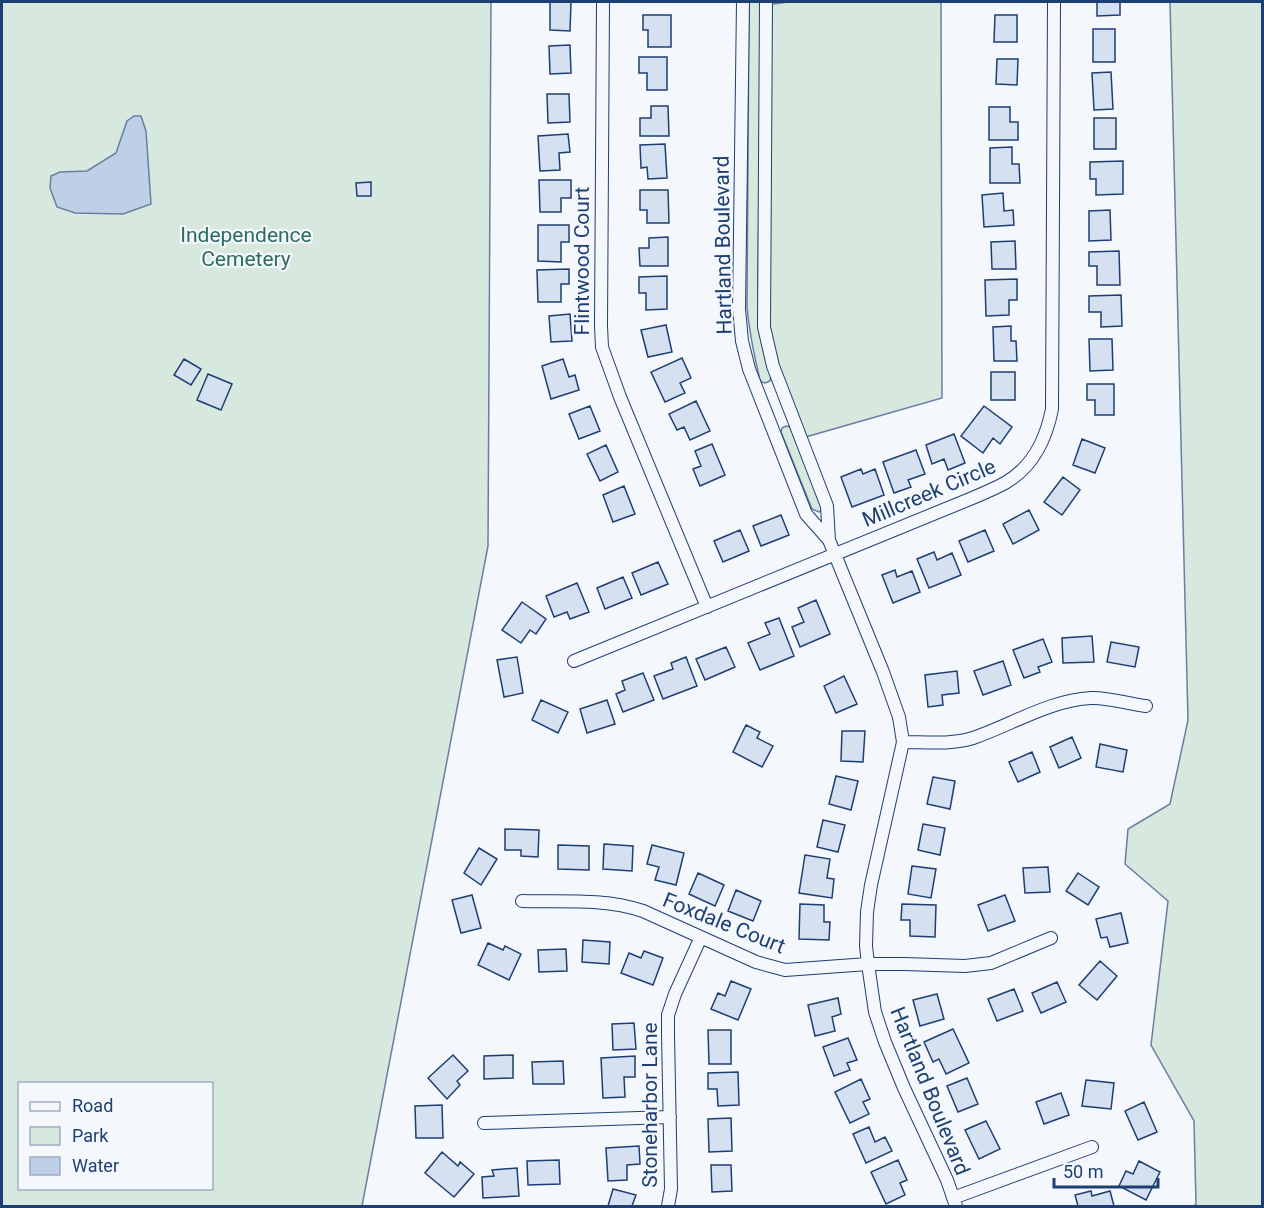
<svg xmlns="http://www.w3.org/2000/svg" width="1264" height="1208" font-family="Roboto,sans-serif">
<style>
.green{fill:#d7e8df;stroke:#687fa3;stroke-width:1.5;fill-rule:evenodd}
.water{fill:#bed0e5;stroke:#687fa3;stroke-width:1.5}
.building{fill:#d5e0f0;stroke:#1d3f73;stroke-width:1.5}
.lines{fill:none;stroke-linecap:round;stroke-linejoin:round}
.minor-casing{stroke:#1d3f73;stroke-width:14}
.minor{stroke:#f4f7fb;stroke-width:12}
.labels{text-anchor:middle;stroke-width:4.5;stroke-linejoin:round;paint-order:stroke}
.park-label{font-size:21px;fill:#2c6c60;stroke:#f4f7fb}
.street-label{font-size:21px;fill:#1d3f73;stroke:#f4f7fb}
</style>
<rect width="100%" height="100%" fill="#f4f7fb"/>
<path class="green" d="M2,2h489l-3,544 -126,660h-360zM20,1084h192v104h-192z
M749,2h12l-3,284 1,33 12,56 -1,6 -5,2 -3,-1 -2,-2c-6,-25 -11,-49 -13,-74z
M788,2h153l1,396 -140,40 -38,-111 2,-322z
M1170,2h92v1204h-68l2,-2 -2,-83 -43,-76 17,-144 -43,-37 3,-35 42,-25 18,-84z
M786,426l4,1 32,79 -1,5 -2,1 -7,-3 -31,-77 1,-4z"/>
<path class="water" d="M134,116h7l5,15 5,73 -28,10 -48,-1 -18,-6 -7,-19 1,-12 9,-4 27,-1 29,-18 11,-32z"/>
<path class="building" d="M550,2h21l-1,29 -20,-1z
M1097,2h23v13l-23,1z
M643,15h28v32h-23v-17h-5z
M995,15h22v27h-23z
M1093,29h22v33h-22z
M570,45l1,28 -21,1 -1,-28z
M639,57h28v33h-20v-17h-8z
M997,59h21l-1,26 -21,-1z
M1111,72l2,37 -19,1 -2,-37z
M547,94h22l1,28 -22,1z
M651,106h17l1,30h-29v-18h11z
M989,107h21v15h8v18h-29z
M1094,118h22v31h-22z
M568,134l2,18 -11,1 1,17 -20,1 -2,-35z
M665,144l2,34 -19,1 -1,-12 -6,1 -1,-23z
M1012,147v17h7l1,19h-30v-35z
M1123,161v33l-27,1v-16h-6v-17z
M539,180h32v18h-10v14h-21z
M371,182v14h-14l-1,-13z
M640,190h28l1,33h-22v-13h-7z
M1003,193l1,18 9,-1 1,15 -30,2 -2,-32z
M1110,210l1,30 -22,1v-30z
M538,225h31v17h-8v20l-23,-1z
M668,237v29h-28l-1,-18h10v-10z
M1015,241l1,28h-24l-1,-27z
M1119,251l1,34h-23v-19h-8v-14z
M569,269v15h-8v18h-23l-1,-32z
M667,276v33l-21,1v-17h-7v-16z
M1017,279v21h-8v15l-23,1 -1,-36z
M1121,295l1,31 -21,1v-15h-12v-16z
M570,314l2,27 -21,1 -2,-26z
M666,325l6,27 -24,5 -7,-27z
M1011,326v15h5l1,20h-23l-1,-34z
M1089,339h23l1,31 -23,1z
M682,358l9,20 -11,5 5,10 -20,9 -14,-30z
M184,359l17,10 -10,16 -17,-10z
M563,359l6,18 6,-2 4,15 -28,9 -9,-33z
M991,372h24v28h-24z
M208,374l24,10 -11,26 -24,-10z
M1087,384h27v31h-19v-15h-8z
M696,401l14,30 -20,9 -6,-13 -7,3 -8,-16z
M590,406l10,25 -21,8 -10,-25z
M984,406l28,21 -12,17 -7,-6 -10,15 -22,-17z
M954,434l11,29 -17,7 -4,-11 -12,5 -6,-19z
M1082,439l23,9 -10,25 -22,-8z
M712,444l13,31 -25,11 -7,-17 8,-3 -6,-15z
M606,445l12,27 -18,9 -13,-27z
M916,450l9,24 -17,6 3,7 -17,6 -11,-31z
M861,469l2,5 12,-5 9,26 -32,12 -11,-30z
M1063,477l17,13 -18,25 -18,-13z
M624,486l11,28 -22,8 -10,-27z
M1029,510l10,20 -26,14 -10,-20z
M781,515l8,20 -28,11 -8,-20z
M740,530l9,21 -26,11 -9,-21z
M985,530l9,21 -26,11 -9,-21z
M934,552l3,8 15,-7 9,22 -32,13 -12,-29z
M658,562l10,22 -27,11 -9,-22z
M895,570l2,7 15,-6 8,21 -27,11 -11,-28z
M623,577l9,21 -27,11 -8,-21z
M577,583l12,29 -19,7 -3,-7 -13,5 -8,-21z
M816,600l14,34 -30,13 -8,-20 12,-5 -6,-14z
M522,602l24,17 -10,15 -6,-4 -9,13 -19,-13z
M779,618l15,38 -34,14 -12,-27 22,-9 -5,-11z
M1092,636l2,26 -31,1 -1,-25z
M1043,639l9,23 -14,5 2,5 -16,6 -11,-28z
M1111,642l28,5 -4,20 -28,-5z
M726,647l9,20 -30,13 -9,-21z
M517,657l6,36 -19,4 -7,-37z
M686,657l11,29 -34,13 -9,-23 19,-7 -2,-6z
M1003,661l8,24 -28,10 -9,-24z
M957,671l2,22 -17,2 1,10 -15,2 -3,-32z
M643,673l11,27 -31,12 -7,-18 9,-4 -3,-9z
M844,676l13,28 -21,9 -12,-27z
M541,700l27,12 -10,21 -26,-13z
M607,700l8,24 -28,9 -7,-24z
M746,725l14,7 -3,6 16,8 -11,21 -29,-15z
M842,731h23l-2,31 -22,-1z
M1072,737l9,21 -22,10 -9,-21z
M1100,744l27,6 -4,22 -27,-5z
M1032,752l8,20 -22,10 -9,-20z
M836,776l22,5 -7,29 -22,-6z
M933,777l22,4 -5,28 -23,-5z
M823,820l22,5 -7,27 -21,-5z
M923,824l22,4 -5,27 -22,-5z
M505,829l34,1 -1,27 -17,-1v-6h-16z
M604,844l29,2 -1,25 -29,-2z
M558,845l31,1v24l-31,-1z
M652,845l32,8 -8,32 -21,-5 4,-13 -12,-3z
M479,848l18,11 -16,26 -17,-12z
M805,855l25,4 -3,19 7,1 -2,19 -33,-5z
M912,866l24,3 -5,29 -23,-4z
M1048,867l2,25 -25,1 -2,-25z
M698,873l26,12 -9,21 -26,-12z
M1078,873l21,14 -11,18 -22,-14z
M736,890l25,11 -8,20 -25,-10z
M472,895l9,33 -20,5 -9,-33z
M1005,895l10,26 -27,10 -10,-26z
M800,904l24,1v17h6l-1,18 -30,-1z
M902,904l34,1 -1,32 -25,-1v-16h-9z
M1121,913l7,30 -18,4 -3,-10 -6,1 -5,-19z
M583,940l27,2 -1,22 -27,-2z
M488,943l15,7 2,-4 16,8 -12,26 -31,-15z
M566,949l1,22 -28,1 -1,-22z
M644,951l19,7 -10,27 -32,-12 8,-20 12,5z
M1100,961l17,15 -20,24 -18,-15z
M731,981l20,8 -13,31 -27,-11 7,-16 7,3z
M1057,982l9,20 -25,11 -9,-20z
M1014,989l9,22 -26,10 -9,-22z
M937,994l7,25 -24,7 -7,-26z
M838,998l3,16 -9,3 3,14 -20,5 -7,-31z
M634,1023l2,26 -23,1 -1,-26z
M953,1029l16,34 -23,11 -7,-15 -6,3 -9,-20z
M708,1030h23v34h-22z
M848,1038l9,22 -10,3 3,7 -16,6 -11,-29z
M453,1055l15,16 -11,10 3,4 -13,14 -19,-21z
M513,1055v23l-29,1v-23z
M635,1056v21h-11l1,20 -22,1 -2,-40z
M563,1061l1,23h-31l-1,-22z
M738,1072l1,33 -21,1 -1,-17h-9v-16z
M967,1078l11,26 -20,8 -11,-26z
M861,1079l9,20 -7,3 6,12 -19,9 -15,-31z
M1086,1080l28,3 -3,26 -29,-3z
M1061,1093l8,22 -25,9 -8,-22z
M1144,1102l13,30 -19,8 -13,-29z
M442,1105l1,33h-27l-1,-32z
M731,1118l1,33 -23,1 -1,-33z
M986,1121l14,28 -21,10 -14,-29z
M869,1127l6,15 10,-5 7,14 -26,12 -13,-29z
M639,1146l1,18 -13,1v15l-19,1 -2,-33z
M442,1152l16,14 2,-4 14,12 -20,23 -29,-24z
M559,1160l1,24 -32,1 -1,-24z
M898,1160l9,20 -7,3 5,12 -19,9 -15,-32z
M1139,1161l21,11 -14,28 -27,-14 7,-15 7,3z
M711,1165h20l1,26 -20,1z
M517,1168l2,28 -36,2 -1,-21 12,-1 -2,-6z
M613,1189l23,6 -4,11h-24z
M1091,1191l1,5 18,-5 4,15h-36l-3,-11z"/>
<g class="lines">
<defs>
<path id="minor" d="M603,2l-2,324 1,21 18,50 87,210
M743,2l-4,307 3,32 7,28 57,145 23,26
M766,2l-2,325 9,39 54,140 2,34 54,132 16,45 4,25 -32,143 -4,27 -1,34 2,18 7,48 10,30 19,46 43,92 9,26
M574,661l396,-162c12,-5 24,-10 35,-16 28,-16 41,-43 47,-74l2,-407
M903,742c22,0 48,3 70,-4 38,-13 77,-38 118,-40 15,-1 39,6 55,8
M522,901c40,1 82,-3 121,10l113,51 29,8 83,-6h36l61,2 26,-3 60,-25
M484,1123l186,-6
M953,1198l139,-51
M668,1206l3,-17 -3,-155v-19l7,-21 26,-57"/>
</defs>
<use href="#minor" class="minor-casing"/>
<use href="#minor" class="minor"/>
</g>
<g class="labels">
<g class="park-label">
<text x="246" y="242">Independence<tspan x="246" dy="24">Cemetery</tspan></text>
</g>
<g class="street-label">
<text transform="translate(723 245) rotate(-91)" y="7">Hartland Boulevard</text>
<text transform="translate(582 261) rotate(-90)" y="7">Flintwood Court</text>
<text transform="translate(929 493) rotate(-23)" y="7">Millcreek Circle</text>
<text transform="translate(724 923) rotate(22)" y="7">Foxdale Court</text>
<text transform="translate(930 1091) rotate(68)" y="7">Hartland Boulevard</text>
<text transform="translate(650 1105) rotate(-90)" y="7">Stoneharbor Lane</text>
</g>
</g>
<rect width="1264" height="1208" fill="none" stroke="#1d3f73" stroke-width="6"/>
<rect x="18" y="1082" width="195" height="108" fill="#f4f7fb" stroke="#9eadc5" stroke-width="1.5"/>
<rect x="30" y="1102" width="30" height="9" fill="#f4f7fb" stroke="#9eadc5" stroke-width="1.5"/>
<text x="72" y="1112" font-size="18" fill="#1d3f73">Road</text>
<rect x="30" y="1127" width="30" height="18" fill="#d7e8df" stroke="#9eadc5" stroke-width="1.5"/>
<text x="72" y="1142" font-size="18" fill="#1d3f73">Park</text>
<rect x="30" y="1157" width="30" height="18" fill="#bed0e5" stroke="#9eadc5" stroke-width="1.5"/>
<text x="72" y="1172" font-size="18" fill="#1d3f73">Water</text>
<path d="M1054 1178v9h104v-9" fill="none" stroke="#1d3f73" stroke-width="3"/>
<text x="1063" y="1178" font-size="18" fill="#1d3f73" stroke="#f4f7fb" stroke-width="4.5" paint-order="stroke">50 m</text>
</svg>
